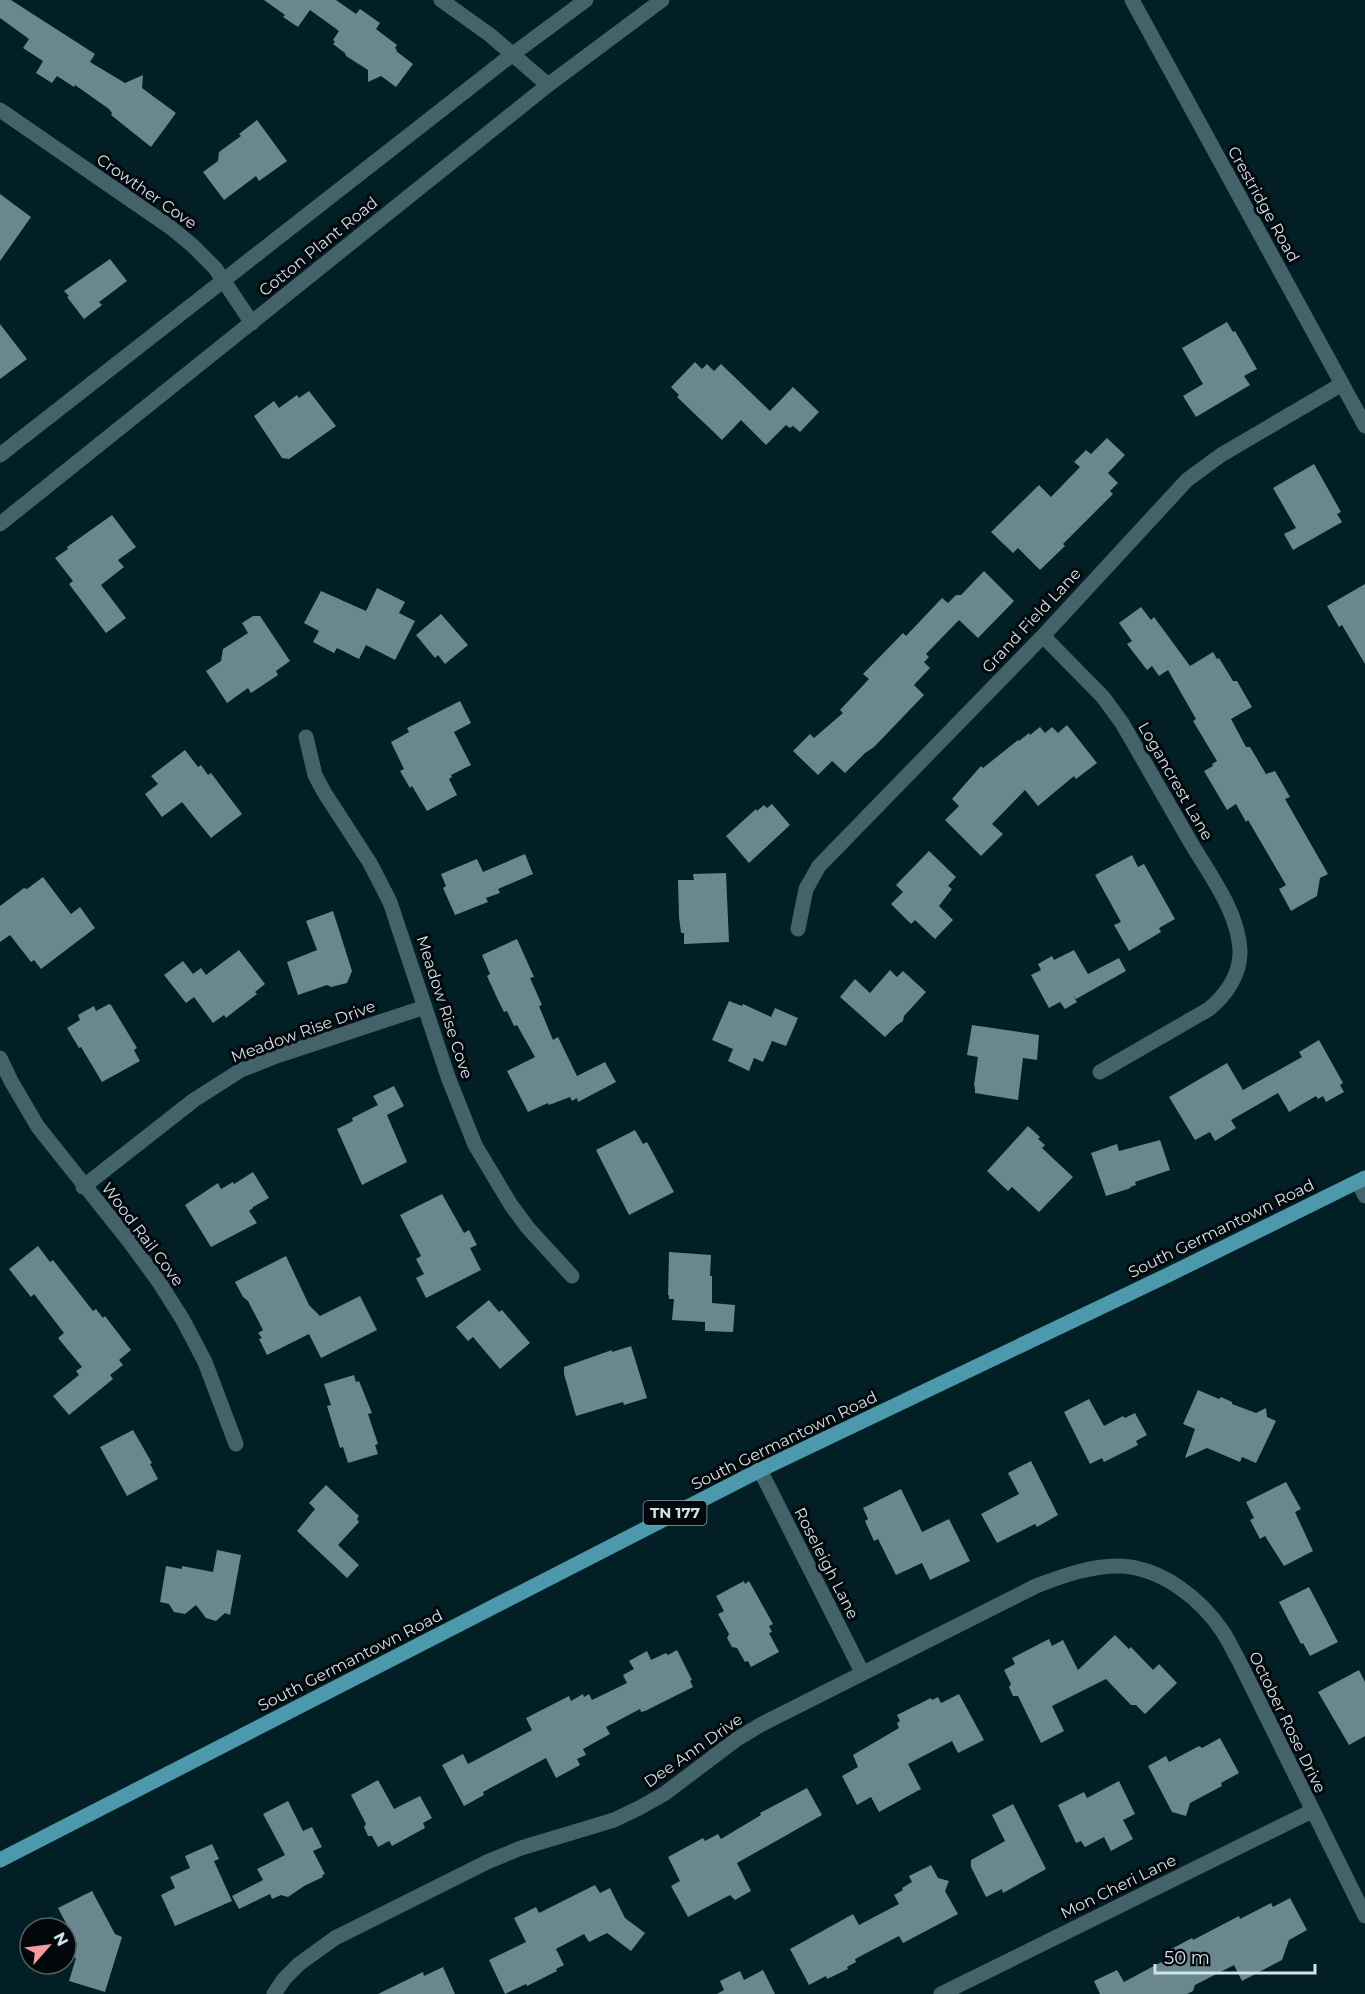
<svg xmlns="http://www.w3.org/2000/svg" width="1365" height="1994" font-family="Montserrat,sans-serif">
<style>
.building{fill:#68878f}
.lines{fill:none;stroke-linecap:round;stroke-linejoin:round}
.minor{stroke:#446269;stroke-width:15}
.major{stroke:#4b99aa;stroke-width:15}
.labels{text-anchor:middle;stroke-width:6;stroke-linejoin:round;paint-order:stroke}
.shield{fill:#01070a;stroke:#93a0a3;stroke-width:1.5}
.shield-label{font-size:15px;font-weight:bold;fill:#d1e1e5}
.street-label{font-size:16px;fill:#d1e1e5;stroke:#01070a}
</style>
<rect width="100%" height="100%" fill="#021f26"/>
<path class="building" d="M0,0h11l84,54 -5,8 35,21 18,-8 -1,13 34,25 -25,34 -40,-32 1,-2 -3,-4 -34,-24 -1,2 -17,-11 -5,7 -16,-10 7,-12 -20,-13 6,-9 -29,-21z
M264,0h72l20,14 4,-5 20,14 -4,6 21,16 -2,3 2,2 -1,1 17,13 -17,23 -15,-11 -13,6v-12l-22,-14 -1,-3 -12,-9 2,-2 -2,-2 6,-9 -29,-21 -12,17 -15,-10 2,-2z
M257,120l30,41 -28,20 -3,-5 -32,24 -21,-28 15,-11 1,-9 22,-16 -2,-2z
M0,194l31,23 -31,44z
M110,259l17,22 -28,21 3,3 -18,14 -17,-22 2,-1 -5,-5z
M1227,322l6,10 2,-1 22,38 -13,7 6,9 -54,32 -13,-21 20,-12 -21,-36z
M0,324l27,35 -27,20z
M695,362l7,7 5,-5 7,7 7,-7 49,47 23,-24 26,25 -19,20 -7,-6 -3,2 -4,-3 -20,20 -25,-25 -19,20 -45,-43 2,-2 -8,-8z
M309,391l27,35 -47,33 -7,-1 -28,-42 20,-15 5,7 18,-13 2,3z
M1107,438l18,17 -17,18 10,10 -8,8 3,3 -50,50 2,2 -25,24 -22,-22 -5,5 -22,-21 48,-47 12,12 29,-30 -6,-5 12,-12 5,4z
M1314,464l27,48 -4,2 5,8 -49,28 -9,-16 12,-6 -23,-40z
M112,515l24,32 -18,13 6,7 -23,18 25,33 -20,15 -37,-49 4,-3 -18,-23 13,-9 -1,-2z
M984,571l30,30 -36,37 -19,-18 -33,34 3,3 -5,5 6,6 -16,17 10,10 -50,52 -9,6 -20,20 -13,-12 -14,14 -25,-24 17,-17 4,4 29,-25 -3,-3 29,-31 -6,-5 40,-41 3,3 36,-38 6,5 8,-8h5z
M1365,584v80l-23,-39 -3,2 -12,-21z
M377,588l28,14 -6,11 16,8 -20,39 -29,-15 -7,14 -22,-11 -3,5 -21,-11 6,-11 -15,-8 17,-32 45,20z
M1141,607l10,13 3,-3 36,49 23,-14 4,7 2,-1 14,23h4l15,26 -21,12 15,28h4l16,27 9,-3 15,26 -5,2 43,75 -8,4 -3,18 -26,15 -12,-22 7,-4 -38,-65 -2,2 -10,-18 -9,6 -23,-39 9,-5 -1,-2 5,-3 -24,-40 3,-2 -28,-49 -9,6 -7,-10 -5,4 -20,-26 5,-3 -13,-18z
M441,614l27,31 -23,19 -7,-9 -3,3 -19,-23z
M253,616h7l30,45 -14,10 2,4 -27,18 -3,-5 -21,15 -21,-32 15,-10 2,-12 25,-16 -6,-10z
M460,701l11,22 -17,9 17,33 -20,10 1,2 -3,2 8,16 -30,16 -15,-25 -2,2 -10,-17 4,-2 -13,-27 18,-10 -2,-4z
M1067,725l30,38 -21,16 -2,-3 -36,30 -13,-16 -33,34 11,10 -22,22 -36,-36 14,-14 -7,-7 29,-33 2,2 35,-28 1,1 10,-8 1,2 10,-8 5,6 7,-6 6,6z
M185,750l13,17 3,-2 7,10 3,-2 31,41 -31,24 -29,-36 -20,15 -17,-23 13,-10 -7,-8z
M772,804l18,21 -41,38 -23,-27 30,-27 1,2 7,-6 3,3z
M929,851l27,26 -8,9 4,3 -13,17 14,14 -18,19 -20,-19 -4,4 -20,-20 12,-12 -7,-7z
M525,854l8,20 -35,15 2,4 -14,5 2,4 -33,13 -12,-27 3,-2 -5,-12 36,-15 6,13z
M1132,855l6,12 6,-3 31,55 -16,9 2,4 -32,19 -15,-26 7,-3 -26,-47z
M726,873l3,69 -45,2v-11h-3l-2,-16 -1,-37h16l-1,-6z
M43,877l28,37 9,-7 15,21 -54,41 -7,-9 -3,2 -21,-27 -10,7v-36l24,-18 3,1z
M333,911l19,60 -5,12 -16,4 -4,-2 -29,10 -11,-33 30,-12 -11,-29z
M517,939l17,38 -4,1 12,27 -3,1 14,34 5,-3 19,39 28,-14 11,20 -38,20 -1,-4 -5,3 -2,-4 -21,8 -1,-2 -20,9 -21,-41 28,-14 -18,-32 -3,1 -7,-15 -3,1 -6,-12 -11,-24 3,-2 -8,-19z
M239,950l26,34 -10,8 2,2 -21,16 -10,8 -2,-3 -11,8 -19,-26 -8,6 -22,-28 19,-14 10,13 8,-6 5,7z
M1074,950l14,24 31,-16 7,13 -50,28 -3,-4 4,7 -12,7 -5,-7 -11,6 -18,-33 10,-5 -3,-6 14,-8 2,4z
M890,970l7,7 6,-6 23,21 -22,24 -1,5 -7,5 -11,11 -45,-40 15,-18 15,14z
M729,1001l13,5 1,-2 28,13 4,-9 23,10 -12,28 -14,-5 -9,21 -9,-4 -5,13 -21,-10 5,-12 -21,-9z
M109,1004l2,1 26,43 -3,2 6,11 -38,21 -21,-35 -2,1 -12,-20 13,-8 -2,-5 16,-9 2,5z
M972,1025l67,10 -2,25 -14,-2 -5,42 -43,-7v-5l-1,-3 4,-28 -11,-2z
M1319,1040l24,43 -3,2 4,7 -18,10 -3,-6 -5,3 -2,-3 -27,16 -11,-19 -47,27 5,8 -21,13 -5,-9 -15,8 -26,-43 58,-34 16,27 59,-33 -3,-5z
M394,1086l10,20 -17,9 20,47 -45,23 -25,-56 16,-8 -1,-3 26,-13 -5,-9z
M1028,1126l12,11 -2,2 7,6 -3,3 31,29 -34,35 -27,-25 -4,4 -21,-20z
M635,1130l8,14 4,-2 27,50 -45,23 -33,-65z
M1160,1140l10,30 -35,12 1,3 -6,2 1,1 -25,8 -15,-43 26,-9 2,7z
M253,1172l16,26 -16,9v1l-4,3 8,12 -46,24 -26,-42 33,-22 3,6 12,-7 1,2z
M442,1194l22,39 5,-3 8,15 -7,3 11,22 -55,28 -10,-20 8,-4 -8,-15 5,-3 -21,-41z
M38,1246l12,16 3,-2 40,51 3,-2 7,9 2,-2 26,34 -12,10 4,5 -13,10 3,4 -44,36 -16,-19 26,-21 -3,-4 6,-4 -24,-29 6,-5 -30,-39 -3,3 -22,-28z
M669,1252l42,3 -1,21h2v27l23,2 -2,27 -28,-1v-9l-33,-2 2,-21h-5v-4h-1z
M286,1256l23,49 11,11 40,-20 17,34 -56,28 -12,-24 -42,21 -8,-16 3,-1 -4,-5 5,-3 -15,-29 -5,-4 -8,-15z
M489,1300l10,12 3,-2 28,33 -30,26 -27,-32 -5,4 -12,-14z
M631,1346l16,52 -23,7 -1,-3 -47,14 -12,-42v-7l48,-17v2z
M354,1375l2,7 3,-1 13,32 -4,1 10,30 -3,1 3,9 -30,9 -5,-16 -3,1 -4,-13 -9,-29 4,-1 -7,-21z
M1198,1390l21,9 2,-2 11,5v2l24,9 10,-5 1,9 9,4 -20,42 -14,-6 -2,5 -33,-14 -22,10 10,-29 -12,-5z
M1089,1399l15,27 19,-10 2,2 10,-5 12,22 -11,6 2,4 -34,17 -2,-4 -12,6 -26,-52z
M133,1430l19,33 -2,1 8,15 -31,17 -27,-49z
M1031,1461l27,54 -21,12 -2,-3 -38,19 -16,-29 38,-20 -11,-21z
M1286,1482l15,27 -6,3 18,39 -29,15 -19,-30 -5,3 -10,-19 4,-2 -8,-16z
M326,1485l33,31 -2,3 2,3 -21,23 21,20 -12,13 -50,-47 18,-22 -6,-6z
M901,1489l21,43 27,-13 21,42 -40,19 -8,-17 -26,12 -18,-36 -4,2 -9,-20 3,-2 -5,-11z
M217,1550l24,5 -11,60 -5,-2 -9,8 -10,-3 -10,-13 -11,9 -11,-2 -5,-8 -9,-2 6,-36 16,3v-3l31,6z
M744,1581l1,3 4,-3 24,43 -4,2 3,6 -3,1 10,19 -28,15 -3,-6 -3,1 -8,-14 -5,-1 -5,-9 2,-4 -11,-20 6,-3 -8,-15z
M1309,1587l29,55 -28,14 -7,-13 -2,1 -22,-42z
M1115,1635l14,14 2,-2 22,23 6,-6 18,19 -32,31 -9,-9h-5l-25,-26 -54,27 12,25 -23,12 -23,-47h-5l-4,-9 2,-3 -7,-14 11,-6 -3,-6 37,-19 3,7 11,-6 15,30z
M677,1650l15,30 -2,1 3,6 -48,24 -4,1 -1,-3 -34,18 4,7 -27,15 3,6 -9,4 3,6 -24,13 -10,-20 -63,34 1,3 -20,11 -22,-41 21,-11 5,10 64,-34 -6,-12 43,-22 2,5 12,-7 1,3 5,-3 3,6 35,-17 -4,-8 11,-6 -5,-8 18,-10 4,9 15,-7 2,2z
M1359,1670l6,12v54l-16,9 -31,-53z
M959,1694l25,46 -26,13 -6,-12 -44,23 13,25 -42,23 -8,-15 -14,8 -15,-29 16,-9 -5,-12 46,-27 -2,-5 3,-2 -3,-6 34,-17 1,2 6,-3 3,6z
M1220,1738l19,35 -18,10 1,3 -32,17 -4,13 -14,-4 -24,-46 18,-10 3,6 30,-16 3,2z
M378,1780l16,29 26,-13 12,22 -9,5 2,5 -33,18 -3,-5 -11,6 -6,-11h-4l-4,-9 2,-3 -15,-29z
M1119,1781l16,33 -12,6 10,19 -22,12 -7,-14 -19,10 -4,-6 -5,2 -18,-38 26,-13 3,6z
M807,1788l15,27 -85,48 14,28 -16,9 -5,-5 -42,22 -17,-31 9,-5 -12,-24 35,-19 2,3 13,-7 3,5 40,-24 -1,-2z
M288,1801l15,30 9,-4 10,20 -9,4 12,23 -3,1 1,2 -19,9 -16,11 -7,-2 -9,4 -2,-5 -31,15 -7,-13 31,-16 -6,-11 28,-14 -22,-41z
M1013,1804l33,65 -43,24 -1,-4 -16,8 -15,-30v-7l34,-19 -13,-26z
M212,1844l7,15 -5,2 18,40 -57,25 -14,-31 14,-7 -5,-11 20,-9 -5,-12z
M931,1865l7,13 11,3 -4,10 13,23 -55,29 -4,-7 -44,23 1,3 -9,5 1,2 -21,10 -1,-3 -17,9 -19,-36 63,-35 6,11 40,-21 -5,-9 9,-5 -1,-2 10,-6 -3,-6z
M595,1885l5,8 10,-5 15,30 20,15 -14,18 -24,-18 -18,9 -5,-8 -28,15 8,16 -8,4 1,2 -30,15 -1,-2 -21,10 -16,-34 37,-18 -12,-24 22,-11 3,6z
M92,1891l23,43 7,3 -17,55 -36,-11 7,-23 -3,-1 4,-13 -19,-36z
M1290,1898l17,32 -18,10 -7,20 -40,21 -8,-16 -39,20 -2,6 -6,3h-87l-6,-13 23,-11 7,12 41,-22 -3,-6 30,-16 1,2 46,-24 1,3 31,-16 2,4z
M443,1967l12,27h-77l45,-22 1,4z
M763,1970l12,24h-58l7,-4 -4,-9 20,-10 4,9z"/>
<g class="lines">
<path class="minor" d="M441,0l49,35 58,50
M1132,0l233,426
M0,110l170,117 22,18 23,23 37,55
M0,455l513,-401 73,-54
M0,524l548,-439 114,-85
M1043,636l60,61 19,26c23,40 46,80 69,120 19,32 47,69 49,107 1,24 -14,45 -31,59l-109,63
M306,737l9,38 9,17 46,71 20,39 58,175 27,68 36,60 17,23 44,48
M798,929l8,-40 13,-23 224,-230 144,-156 34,-25 121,-71
M0,1058l11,23 27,46 91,114 30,41 24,38 22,42 31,82
M1358,1182l7,14
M83,1187l111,-87 47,-30 33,-13 151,-50
M760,1470l102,202
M274,1994l10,-15 15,-15 36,-26 152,-76 34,-14 93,-28 25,-12 25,-14 73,-55 25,-15 274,-138c26,-10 56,-21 85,-20 41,2 80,33 102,66 6,9 10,19 16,29l126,255
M941,1994l371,-183"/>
<path class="major" d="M0,1860l760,-390 408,-195 197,-97"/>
</g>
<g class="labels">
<rect class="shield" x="643.5" y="1501" width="63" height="24" rx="4.5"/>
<g class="shield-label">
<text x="675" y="1518">TN 177</text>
</g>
<g class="street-label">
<text transform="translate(147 191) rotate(35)" y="6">Crowther Cove</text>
<text transform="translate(1264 204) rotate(61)" y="6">Crestridge Road</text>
<text transform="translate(318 246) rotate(-39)" y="6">Cotton Plant Road</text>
<text transform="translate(1031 620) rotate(-47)" y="6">Grand Field Lane</text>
<text transform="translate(1176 781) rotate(60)" y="6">Logancrest Lane</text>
<text transform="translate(445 1007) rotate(72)" y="6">Meadow Rise Cove</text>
<text transform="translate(303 1031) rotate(-20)" y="6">Meadow Rise Drive</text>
<text transform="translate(1221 1228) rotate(-26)" y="6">South Germantown Road</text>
<text transform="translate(143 1234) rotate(53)" y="6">Wood Rail Cove</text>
<text transform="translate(784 1440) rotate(-26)" y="6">South Germantown Road</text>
<text transform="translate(827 1563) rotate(63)" y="6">Roseleigh Lane</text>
<text transform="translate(350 1660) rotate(-27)" y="6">South Germantown Road</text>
<text transform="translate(1288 1722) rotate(64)" y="6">October Rose Drive</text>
<text transform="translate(693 1750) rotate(-35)" y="6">Dee Ann Drive</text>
<text transform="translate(1118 1886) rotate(-26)" y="6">Mon Cheri Lane</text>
</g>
</g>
<g transform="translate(48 1946) rotate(62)"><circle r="28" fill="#01070a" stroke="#545e62" stroke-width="1.5"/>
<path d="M0-4.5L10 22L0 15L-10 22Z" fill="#f59b9c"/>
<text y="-9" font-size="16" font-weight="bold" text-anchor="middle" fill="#d1e1e5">N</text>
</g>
<path d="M1155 1964v9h160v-9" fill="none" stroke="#d1e1e5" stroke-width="3"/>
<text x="1164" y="1964" font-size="18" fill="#d1e1e5" stroke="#01070a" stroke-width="4.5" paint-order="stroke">50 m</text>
</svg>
